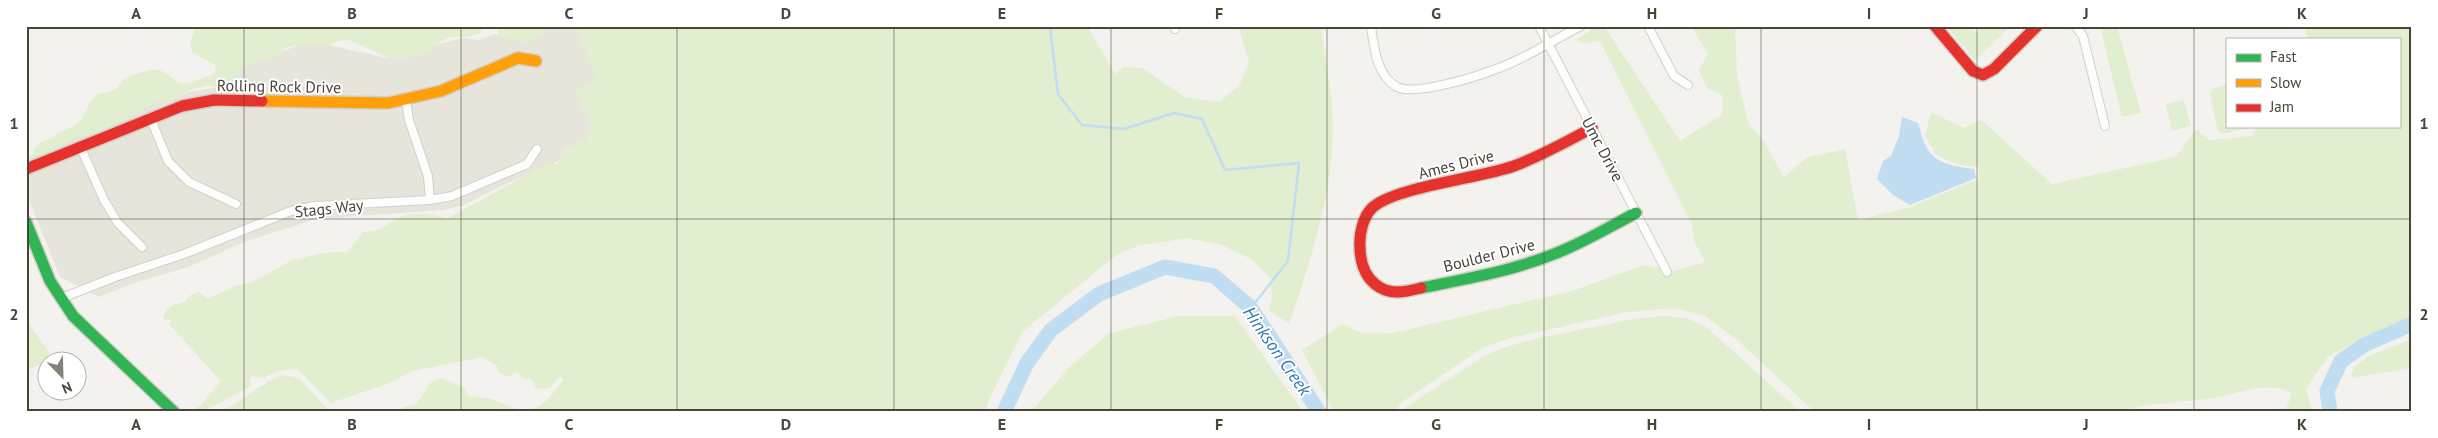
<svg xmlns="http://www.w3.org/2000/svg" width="2438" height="438" font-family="'PT Sans',sans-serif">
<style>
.residential{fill:#e7e4dc}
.green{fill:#e1eecf}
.water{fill:#c0ddf1}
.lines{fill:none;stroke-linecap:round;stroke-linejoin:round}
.stream{stroke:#c0ddf1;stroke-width:2.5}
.river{stroke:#c0ddf1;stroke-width:15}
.street-casing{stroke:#d2d0cb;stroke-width:10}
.fast-casing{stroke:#d3cfc5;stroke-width:14}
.slow-casing{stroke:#d3cfc5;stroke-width:14}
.jam-casing{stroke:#d3cfc5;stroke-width:14}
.street{stroke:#fdfdfc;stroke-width:8}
.fast{stroke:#30b455;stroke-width:11}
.slow{stroke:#ff9f0a;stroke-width:11}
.jam{stroke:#e5322d;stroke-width:11}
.grid{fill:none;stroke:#4b4439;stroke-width:1;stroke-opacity:0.55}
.labels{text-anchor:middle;stroke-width:4;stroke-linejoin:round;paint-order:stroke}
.street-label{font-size:16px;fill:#4b4439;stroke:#fff}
.water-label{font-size:18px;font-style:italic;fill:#2e7ab2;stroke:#fff}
.neatline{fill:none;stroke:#4b4439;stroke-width:2}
.grid-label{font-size:16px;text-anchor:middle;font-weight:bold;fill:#4b4439}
</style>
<rect width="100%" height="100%" fill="#f4f2ee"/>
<path class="residential" d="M550,26h27l22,56 -21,9 18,47 -29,16 -18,13 -37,14 -50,25 -20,4 -126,9 -72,23 -58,26 -50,14 -37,15 -39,-20 -34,-85v-34l126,-55 26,-9 45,-8 18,-19 69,-26 77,17 75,-20 17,2 15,-6 31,7z"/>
<path class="green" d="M196,26h287l-3,7 -12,4h-18l-10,5 -10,9 -19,7 -20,1 -42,-19 -11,1 -9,5 -25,-2 -16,3 -15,10 -19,6 -13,8 -15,17 -18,-2 -15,3 -24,12 -13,1 -26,15 -37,16 -24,7 -31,16 -5,-1 1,-6 7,-7 11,-4 5,-5 15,-6 10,-8 8,-17 8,-8 17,-4 11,-13 23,-7h11l19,13h9l24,-8 4,-5 -1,-5 -23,-13 -2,-9z
M499,26h55l-29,18 -27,-9z
M575,26h512l28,48 8,-7 19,1 43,29 34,5 20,-16 10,-24 -11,-36h83c4,33 12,70 12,102 0,66 -23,134 -44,196l-20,-14 3,-14 -2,-18 -19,-19 -29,-14 -35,-7 -49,8 -19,7 -97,79 -34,70 -2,10h-585l2,-5 14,-3 13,-21 12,-5 21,9 5,8c9,3 14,2 23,4 7,2 14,6 22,9 25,8 37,-10 50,-28l-2,-5 -11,13 -13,1 -6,-10 -9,-1 -4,-6 -10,5 -10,-5 -1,-6 -14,-9 -71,14 -25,13 -56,19 -33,-34 -18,2 -18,7 -9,-2 -4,4 2,6 -43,23 -17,3 10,-7 20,-24 -52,-57 2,-4 -8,-1c2,-12 11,-15 22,-17l5,-7 9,-3 9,7 27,-13 18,-4 39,-22 31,-7 24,-1 16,-20c25,-1 22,-10 40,-16 13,-4 31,-2 43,3l101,-55h10l7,-15 23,-10 5,-11 -18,-38 23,-9z
M1597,26h7l76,115 43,-27 -1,-19 -15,-7 -8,-18 9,-16 -17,-28h44l2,50 12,49 14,15 21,37 24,-20 37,-8 13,71 49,-12 72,-29v-12l-18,-2 -24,-9 -12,-20 6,-24 32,16 18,-8 71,64 124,-27 20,-28 14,11 42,-4 5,-10h142v-87h-91l-3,-13h107v291l-50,21 -34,19 -22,31 6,24h-27l7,-19c-27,-14 -51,1 -79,5 -32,5 -64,4 -96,14h-302l-79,-73 -31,-23 -23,-6 -20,-1 -35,3 -116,26 -27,9 -82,55 -7,10h-61l-32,-62 41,-26 20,10 30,-1 179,-42 72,-26 29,6 32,-9 -11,-21 -2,-17 -92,-183 -17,2 -7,-3z
M1946,26h23l7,7 8,-7h27l-36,34z
M2100,26h17l24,87 -19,4z
M2227,85v41h28l-32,8 -5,-3 -8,-37 3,-6z
M2184,100l7,26 -19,5 -6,-27z
M1179,316h56l68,96h-272l39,-46 40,-33z
M1663,316l23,2 20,9 95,85h-402l82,-54 22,-10 31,-9 100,-20z
M26,322l3,1c6,12 14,18 20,30l-3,9 -16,7 -4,-5z
M2412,339v29l-61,10 3,-11 15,-11z
M282,375l17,3 31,34h-112c24,-9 39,-27 64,-37z"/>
<path class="water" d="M1902,117l16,6c3,8 4,16 8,23 9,19 29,20 48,23l2,9 -66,27 -17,-10 -16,-16 6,-18 8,-5 8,-20z"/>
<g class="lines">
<path class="stream" d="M1050,26l8,68 24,31 42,4 50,-16 28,6 23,51 74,-7 -11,98 -37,47"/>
<path class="river" d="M1004,412l23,-49 24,-33 48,-36 66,-27 49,9 37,32 68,104
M2330,412l-3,-21 14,-30 23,-16 48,-21"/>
<defs>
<path id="street" d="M1173,26l2,3
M1371,26c3,21 5,49 26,61 17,9 79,-10 99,-18 29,-10 57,-29 85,-43
M1539,26l128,246
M1648,26l26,50 14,9
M2075,26l8,10 22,90
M406,100l3,20 19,56 2,24
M150,117l18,44 21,21 47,22
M80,146l24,54 14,23 24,24
M62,298l53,-21 69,-23 107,-43 23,-5 116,-6 22,-4 75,-32 10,-15"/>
<path id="fast" d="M26,222l24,59 23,35 101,96
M1421,288c45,-9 91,-17 133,-34 29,-11 55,-27 82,-41"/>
<path id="slow" d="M262,101l126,2 53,-12 77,-33 18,3"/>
<path id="jam" d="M1935,26l38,45 10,4 11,-6 43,-43
M26,169l156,-63 32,-6 48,1
M1421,288c-16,4 -32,8 -46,-4 -11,-9 -15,-24 -15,-37 -1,-13 3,-30 12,-39 22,-21 109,-30 142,-42 27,-10 52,-24 78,-38"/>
</defs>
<use href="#street" class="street-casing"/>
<use href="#fast" class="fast-casing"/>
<use href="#slow" class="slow-casing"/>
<use href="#jam" class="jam-casing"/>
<use href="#street" class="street"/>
<use href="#fast" class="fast"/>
<use href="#slow" class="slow"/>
<use href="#jam" class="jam"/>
</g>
<path class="grid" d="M244,26v386M461,26v386M677,26v386M894,26v386M1111,26v386M1327,26v386M1544,26v386M1761,26v386M1977,26v386M2194,26v386M26,219h2386"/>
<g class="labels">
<g class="street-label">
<text transform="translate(279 86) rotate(1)" y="6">Rolling Rock Drive</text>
<text transform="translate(1603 149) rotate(62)" y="6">Umc Drive</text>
<text transform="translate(1456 164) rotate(-14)" y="6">Ames Drive</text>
<text transform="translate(329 208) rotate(-6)" y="6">Stags Way</text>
<text transform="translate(1489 255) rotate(-14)" y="6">Boulder Drive</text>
</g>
<g class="water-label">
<text transform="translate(1277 351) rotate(55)" y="6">Hinkson Creek</text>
</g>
</g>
<rect width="2438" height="438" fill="none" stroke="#ffffff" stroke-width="55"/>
<rect x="2226" y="38" width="175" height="90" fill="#ffffff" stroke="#b7b4b0"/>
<rect x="2236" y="54" width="25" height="8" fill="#30b455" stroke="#b7b4b0"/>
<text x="2270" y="62" font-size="15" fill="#4b4439">Fast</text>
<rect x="2236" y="79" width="25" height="8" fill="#ff9f0a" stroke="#b7b4b0"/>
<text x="2270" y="88" font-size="15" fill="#4b4439">Slow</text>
<rect x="2236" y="104" width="25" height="8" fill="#e5322d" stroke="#b7b4b0"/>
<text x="2270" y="112" font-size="15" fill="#4b4439">Jam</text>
<g transform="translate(62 376) rotate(157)"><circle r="24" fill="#ffffff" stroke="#b7b4b0"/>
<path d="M0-4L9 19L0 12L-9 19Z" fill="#868178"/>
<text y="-8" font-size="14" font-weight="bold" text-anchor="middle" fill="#4b4439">N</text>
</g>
<rect x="28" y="28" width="2382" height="382" class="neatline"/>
<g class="grid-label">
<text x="136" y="19">A</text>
<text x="352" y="19">B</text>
<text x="569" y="19">C</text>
<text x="786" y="19">D</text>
<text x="1002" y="19">E</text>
<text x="1219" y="19">F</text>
<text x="1436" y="19">G</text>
<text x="1652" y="19">H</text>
<text x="1869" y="19">I</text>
<text x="2086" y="19">J</text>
<text x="2302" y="19">K</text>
<text x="14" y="129">1</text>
<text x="2424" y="129">1</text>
<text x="14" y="320">2</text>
<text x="2424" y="320">2</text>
<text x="136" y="430">A</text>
<text x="352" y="430">B</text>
<text x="569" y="430">C</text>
<text x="786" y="430">D</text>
<text x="1002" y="430">E</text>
<text x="1219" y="430">F</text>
<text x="1436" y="430">G</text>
<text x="1652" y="430">H</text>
<text x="1869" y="430">I</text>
<text x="2086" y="430">J</text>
<text x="2302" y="430">K</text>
</g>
</svg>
